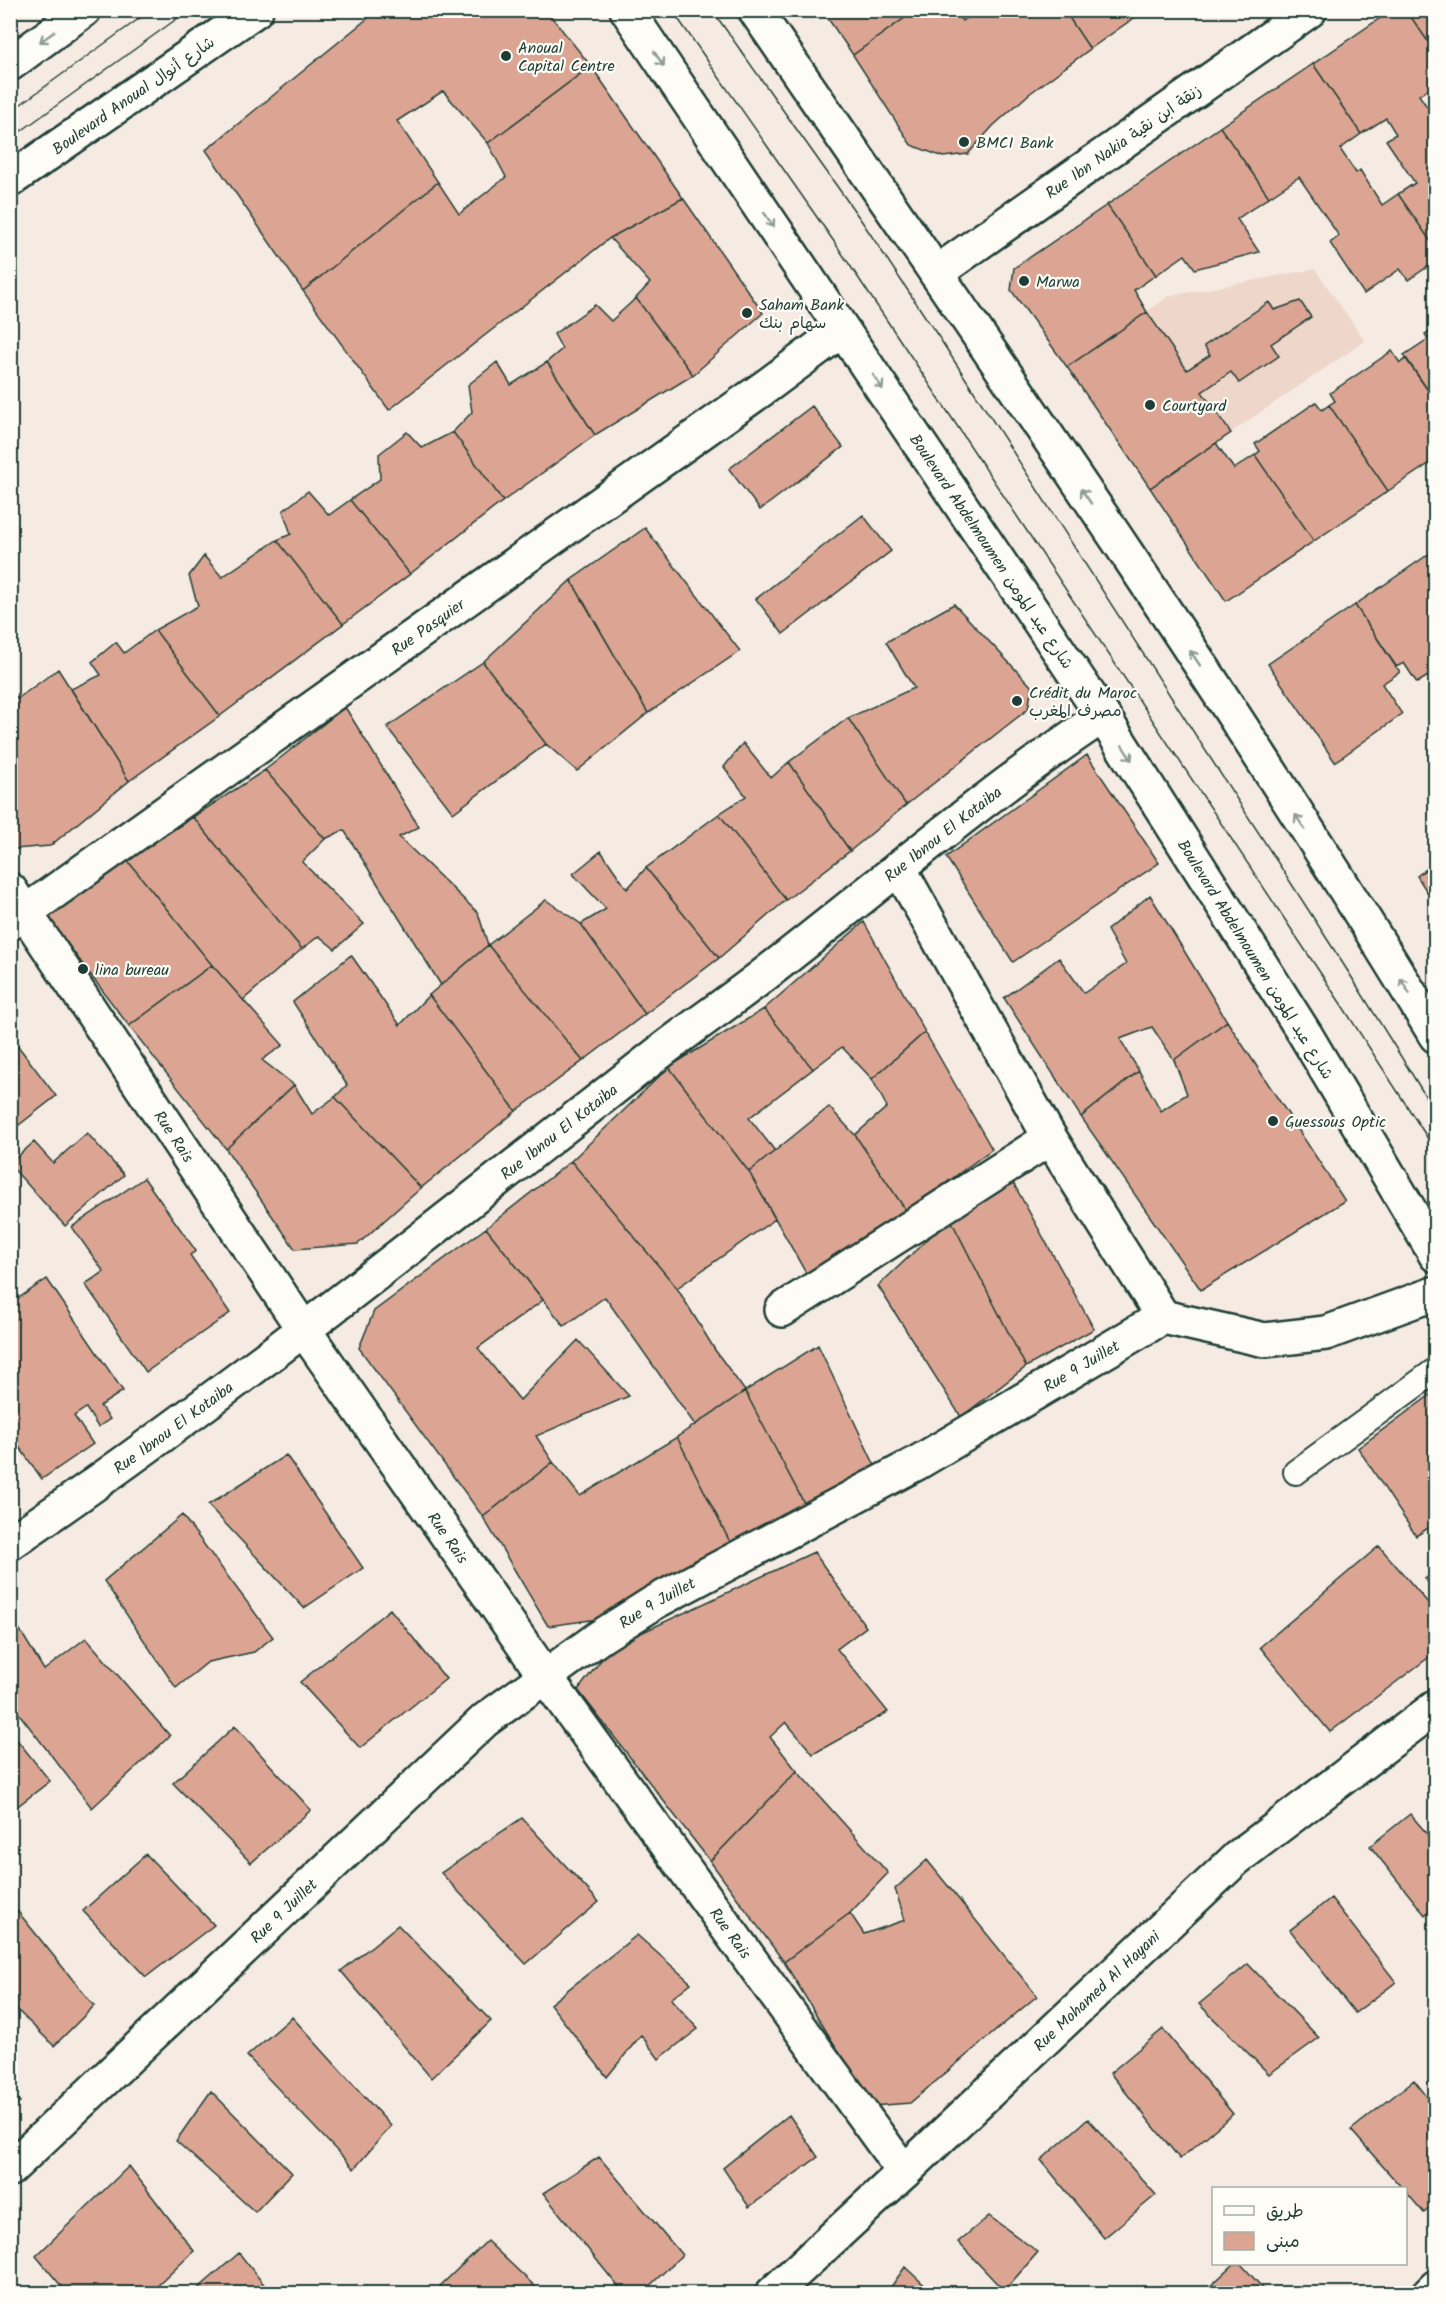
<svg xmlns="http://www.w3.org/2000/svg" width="1446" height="2304" font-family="Kalam,'Playpen Sans Arabic',sans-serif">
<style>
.built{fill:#eed6cb}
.building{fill:#dca593;stroke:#1f3d34;stroke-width:1.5}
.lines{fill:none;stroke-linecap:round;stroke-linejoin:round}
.service-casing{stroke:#1f3d34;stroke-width:28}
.minor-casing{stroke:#1f3d34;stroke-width:38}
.secondary-casing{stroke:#1f3d34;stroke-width:38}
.service{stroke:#fdfcf7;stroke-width:24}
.minor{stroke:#fdfcf7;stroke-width:33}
.secondary{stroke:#fdfcf7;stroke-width:33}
.tram{stroke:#1f3d34;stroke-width:1.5}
.oneway{stroke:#8e9c96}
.poi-dot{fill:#1f3d34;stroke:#fdfcf7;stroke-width:2}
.labels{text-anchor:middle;stroke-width:4.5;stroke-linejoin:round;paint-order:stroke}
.poi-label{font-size:16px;fill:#1f3d34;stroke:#fdfcf7;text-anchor:start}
.street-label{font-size:16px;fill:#1f3d34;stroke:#fdfcf7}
</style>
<rect width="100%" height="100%" fill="#f6ebe3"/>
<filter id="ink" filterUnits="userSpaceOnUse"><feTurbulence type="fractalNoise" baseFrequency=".0167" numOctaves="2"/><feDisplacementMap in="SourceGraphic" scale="12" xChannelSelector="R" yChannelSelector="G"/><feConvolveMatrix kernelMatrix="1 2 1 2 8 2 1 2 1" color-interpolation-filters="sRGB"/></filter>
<g filter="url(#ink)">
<path class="built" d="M1315,269l50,72 -215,147 -83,-121 102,-71z"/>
<path class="building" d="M378,10h168l45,56 -103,77 -45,-52 -46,30 41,61 -135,109 -97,-141z
M822,10h94l-63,45z
M916,10h38l8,11 16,-11h86l26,39 -61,45 -36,32 -25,28 -25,3 -32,-12 -58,-90z
M1064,10h81l-55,39z
M1392,10h14l30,43v31l-17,11 17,25v129l-38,-55 17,-11 -29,-43 10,-6 -10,-16 -25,16 -48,-70z
M1406,10h30v43z
M1313,64l48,70 -21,15 16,24 4,-3 22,35 16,-11 38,55v12l-28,19 -8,-11 -36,25 -34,-51 9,-7 -40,-59 -30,20 -49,-70z
M591,66l92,132 -73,40 -221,172 -86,-119 135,-109 21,32 47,-37 -18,-34z
M1220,127l49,70 -32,22 22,33 -64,17 -10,-14 -29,20 -49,-70z
M683,198l80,115 -70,62 -57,-77 14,-15 -40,-45z
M1107,205l49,70 -22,15 13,22 -80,55 -56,-77 3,-22z
M636,298l57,77 -98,60 -48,-73 15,-13 -8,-15 41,-29 16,16z
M1300,301l11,16 -40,27 8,12 -40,27 -8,-11 -29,20 29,41 -81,55 -83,-121 80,-55 40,58 23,-15 -6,-9 65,-44 5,8z
M1436,327v75l-32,-47 24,-16 -3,-5z
M1392,351l8,12 6,-4 30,43v57l-48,32 -59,-86 6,-4 -5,-8z
M497,362l14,23 36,-23 48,73 -92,66 -50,-69 19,-20 -4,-27z
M1316,402l6,8 7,-5 59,86 -74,50 -59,-86 5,-4 -5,-7z
M812,406l31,41 -83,63 -31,-41z
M407,432l15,16 31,-16 50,69 -93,73 -60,-74 30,-21 -1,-25z
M1216,443l18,26 21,-14 59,86 -88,60 -76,-113z
M308,491l21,24 21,-15 60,74 -67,50 -66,-84 14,-6 -8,-23z
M863,515l28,36 -108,83 -27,-35z
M645,528l95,123 -92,62 -77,-133z
M277,540l66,84 -123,92 -65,-86 43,-24 -9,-30 15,-20 18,21z
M1436,550v13l-7,-9z
M1429,554l7,9v108l-19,12 -13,-20 -8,4 -41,-62z
M571,580l77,133 -71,58 -31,-27 -63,-82z
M954,604l78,83 -4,22 -122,96 -58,-87 66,-30 -28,-46z
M1355,605l45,67 -18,12 20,30 -67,48 -67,-98z
M155,630l65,86 -91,65 -58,-92 30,-14 -9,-13 24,-20 8,11z
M483,662l63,82 -93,69 -66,-86z
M58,669l71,112 -79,65 -35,3 -5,-8v-155l7,13z
M345,707l74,120 -20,10 79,76 10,32 -47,40 -97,-155 -19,9 -60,-69z
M848,718l58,87 -56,46 -61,-89z
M743,743l28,35 18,-16 61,89 -64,49 -67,-86 27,-18 -22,-29z
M1087,755l72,108 -146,99 -67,-105z
M265,770l60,69 -23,23 62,62 -29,25 -16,-13 -17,13 -109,-132z
M719,814l67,86 -67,58 -73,-90z
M193,817l109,132 -59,51 -31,-35 -85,-105z
M601,851l26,38 19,-21 73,90 -74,56 -64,-90 25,-15 -33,-35z
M127,860l85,105 -83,61 -87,-116z
M1436,862v44l-19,-30z
M1150,895l77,126 -53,39 -22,-33 -32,12 19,32 -58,46 -77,-119 55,-40 25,35 42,-29 -19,-34z
M546,900l35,24 64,90 -62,47 -95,-116z
M864,922l61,110 -53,47 -30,-32 -29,22 -49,-60z
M488,945l95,116 -67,50 -87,-116z
M351,955l49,70 29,-30 87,116 -95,77 -86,-91 12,-12 -54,-83z
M212,965l71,80 -21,15 32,25 -68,64 -97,-123z
M764,1009l49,60 -64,49 26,33 -26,21 -80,-105z
M1227,1021l118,180 -144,89 -120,-173 58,-46 22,40 26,-17 -13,-34z
M925,1032l67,117 -85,63 -52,-77 32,-28 -15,-28z
M18,1046l38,50 -46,36v-80z
M669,1067l80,105 26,47 -98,69 -106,-127z
M294,1085l18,29 23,-17 86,91 -63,56 -63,5 -69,-100z
M829,1107l26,28 52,77 -96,70 -62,-110z
M87,1133l37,42 -59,51 -55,-61v-2l24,-21 19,21z
M571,1161l106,127 38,62 30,41 -50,34 -90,-128 -41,29 -78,-98z
M144,1178l52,73 -6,4 40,58 -84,59 -61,-88 19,-12 -32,-45z
M1011,1179l83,150 -68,38 -76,-149z
M950,1218l76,149 -65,50 -83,-131z
M486,1228l57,72 -65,48 42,52 58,-60 51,56 -93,40 17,26 -70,55 -124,-169 15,-37z
M47,1279l76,112 -23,15 10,13 -12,8 -12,-19 -12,8 19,28 -51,35 -32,-45v-130z
M818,1345l57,121 -70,39 -60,-114z
M745,1391l60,114 -75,37 -53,-105z
M1436,1391v132l-20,13 -58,-88z
M677,1437l53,105 -132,77 -50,7 -65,-109 70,-55 27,34z
M286,1455l77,113 -59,40 -96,-103z
M182,1515l91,122 -19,15 -46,10 -32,26 -72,-107z
M1379,1546l57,66v40l-106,80 -70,-85z
M814,1552l52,75 -29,22 51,63 -75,42 -27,-32 -16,15 27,34 -87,90 -132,-171 33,-43z
M1436,1571v21l-11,-13z
M390,1609l56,70 -86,69 -60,-66z
M12,1617l32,53 42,-32 84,98 -78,72 -82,-106z
M235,1726l76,84 -60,53 -78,-80z
M10,1731l40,50 -40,31z
M797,1771l91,102 -38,40 -66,49 -74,-101z
M1410,1814l26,30v60l-11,11 -55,-69z
M522,1818l77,84 -73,62 -85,-91z
M146,1854l68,71 -68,52 -63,-66z
M927,1860l110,136 -127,107 -38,3 -88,-144 66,-49 14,21 41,-14 -10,-31z
M1331,1898l65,84 -41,31 -65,-83z
M15,1908l79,98 -40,40 -44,-43v-91z
M398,1925l93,96 -60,57 -90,-107z
M637,1935l54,48 -20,16 27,30 -39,30 -18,-24 -34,42 -57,-73z
M1248,1964l71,74 -50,36 -70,-70z
M292,2017l99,109 -37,43 -107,-113z
M1163,2029l70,85 -53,45 -70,-86z
M1414,2080l22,28v94l-12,11 -18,-21v-4h-4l-51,-58z
M10,2090l10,12 -10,8z
M211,2091l81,82 -37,39 -79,-71z
M789,2115l29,42 -69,50 -26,-39z
M1088,2119l68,76 -52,43 -63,-78z
M599,2157l83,98 -41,39h-17l-81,-101z
M129,2166l65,85 -45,43h-81l-32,-38z
M989,2216l49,36 -34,39 -46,-49z
M487,2241l56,53h-96l-7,-8z
M239,2253l30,38 -3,3h-74z
M1234,2264h7l27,30h-66z
M905,2267l29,27h-48z"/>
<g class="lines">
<defs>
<path id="service" d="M1296,1472l140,-102"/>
<g id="minor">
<path d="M936,273l374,-263"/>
<path id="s1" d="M10,890l294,440 241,346 359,496"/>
<path id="s2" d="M10,923l758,-538 74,-55"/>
<path d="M1050,1138l113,179"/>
<path d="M782,1310l268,-172 -151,-270"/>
<path id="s3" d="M10,1543c226,-154 438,-326 654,-494 35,-27 71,-51 105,-78 111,-86 217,-178 334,-255"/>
<path id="s4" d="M10,2169l475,-449 115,-83 55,-35 262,-139 246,-146 102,23 61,-7 110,-40"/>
<path id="s5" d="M772,2294l132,-122 333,-314 199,-151"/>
<path d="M1429,2294l7,-7"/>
</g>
<path id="secondary" d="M627,10l476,706 202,318 131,221
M755,10c233,338 468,675 681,1026
M10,64l74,-54
M10,180l246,-170"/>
</defs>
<use href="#service" class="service-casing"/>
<use href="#minor" class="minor-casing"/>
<use href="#secondary" class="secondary-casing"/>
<use href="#service" class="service"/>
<use href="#minor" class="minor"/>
<use href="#secondary" class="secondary"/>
<path class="tram" d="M672,10l163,233 81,121 427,643 93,144
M712,10l151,213 81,122 405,628 87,140
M10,112l141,-102
M10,139l179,-129"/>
</g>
<defs><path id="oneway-shaft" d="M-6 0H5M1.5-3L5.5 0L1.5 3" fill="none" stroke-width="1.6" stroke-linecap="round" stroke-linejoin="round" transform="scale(1.5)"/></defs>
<g class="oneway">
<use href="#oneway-shaft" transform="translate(47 37) rotate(144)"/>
<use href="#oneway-shaft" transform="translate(659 59) rotate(56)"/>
<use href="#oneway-shaft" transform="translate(769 220) rotate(56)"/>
<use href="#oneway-shaft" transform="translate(878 382) rotate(56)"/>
<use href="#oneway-shaft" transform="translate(1086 496) rotate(-124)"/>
<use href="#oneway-shaft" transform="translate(1195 658) rotate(-124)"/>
<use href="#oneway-shaft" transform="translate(1127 753) rotate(58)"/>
<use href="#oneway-shaft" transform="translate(1300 822) rotate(-123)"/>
<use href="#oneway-shaft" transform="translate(1405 986) rotate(-121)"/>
</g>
</g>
<g class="poi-dot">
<circle cx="506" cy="56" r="6"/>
<circle cx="964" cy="142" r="6"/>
<circle cx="1024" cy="281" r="6"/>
<circle cx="747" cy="313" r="6"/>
<circle cx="1150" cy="405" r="6"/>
<circle cx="1017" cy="701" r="6"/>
<circle cx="83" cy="969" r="6"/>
<circle cx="1273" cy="1121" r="6"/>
</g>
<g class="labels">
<g class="poi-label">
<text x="518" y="53">Anoual<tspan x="518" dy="18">Capital Centre</tspan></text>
<text x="976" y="148">BMCI Bank</text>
<text x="1036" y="287">Marwa</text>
<text x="759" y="310">Saham Bank<tspan x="759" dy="18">سهام بنك</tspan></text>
<text x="1162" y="411">Courtyard</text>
<text x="1029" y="698">Crédit du Maroc<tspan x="1029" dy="18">مصرف المغرب</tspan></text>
<text x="95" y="975">lina bureau</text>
<text x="1285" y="1127">Guessous Optic</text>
</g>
<g class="street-label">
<text transform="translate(133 95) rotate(-35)" y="6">Boulevard Anoual شارع أنوال</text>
<text transform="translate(1123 141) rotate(-35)" y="6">Rue Ibn Nakia زنقة ابن نقية</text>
<text transform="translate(992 551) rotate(56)" y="6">Boulevard Abdelmoumen شارع عبد المومن</text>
<text dy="6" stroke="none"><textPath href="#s2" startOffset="512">Rue Pasquier</textPath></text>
<text dy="6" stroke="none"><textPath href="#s3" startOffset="1172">Rue Ibnou El Kotaiba</textPath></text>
<text transform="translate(1256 959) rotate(58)" y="6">Boulevard Abdelmoumen شارع عبد المومن</text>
<text dy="6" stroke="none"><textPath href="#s3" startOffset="686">Rue Ibnou El Kotaiba</textPath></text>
<text dy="6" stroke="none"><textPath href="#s1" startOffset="296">Rue Rais</textPath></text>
<text dy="6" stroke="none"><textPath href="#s4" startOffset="1348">Rue 9 Juillet</textPath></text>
<text dy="6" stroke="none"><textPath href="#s3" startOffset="200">Rue Ibnou El Kotaiba</textPath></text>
<text dy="6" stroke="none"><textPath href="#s1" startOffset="782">Rue Rais</textPath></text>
<text dy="6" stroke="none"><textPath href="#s4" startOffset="862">Rue 9 Juillet</textPath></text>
<text dy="6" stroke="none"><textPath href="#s4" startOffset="376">Rue 9 Juillet</textPath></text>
<text dy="6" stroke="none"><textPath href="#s1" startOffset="1268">Rue Rais</textPath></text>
<text dy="6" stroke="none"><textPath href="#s5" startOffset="444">Rue Mohamed Al Hayani</textPath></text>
</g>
</g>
<rect width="1446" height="2304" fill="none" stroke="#fdfcf7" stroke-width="36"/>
<rect x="18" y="18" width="1410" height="2268" fill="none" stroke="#1f3d34" stroke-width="2" filter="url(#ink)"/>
<rect x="1212" y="2187" width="195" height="78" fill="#fdfcf7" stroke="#a4b0a9" stroke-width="1.5"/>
<rect x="1224" y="2206" width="30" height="9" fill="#fdfcf7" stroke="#a4b0a9" stroke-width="1.5"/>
<text x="1266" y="2217" font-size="18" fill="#1f3d34">طريق</text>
<rect x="1224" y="2232" width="30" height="18" fill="#dca593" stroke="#a4b0a9" stroke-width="1.5"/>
<text x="1266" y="2247" font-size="18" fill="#1f3d34">مبنى</text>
</svg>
